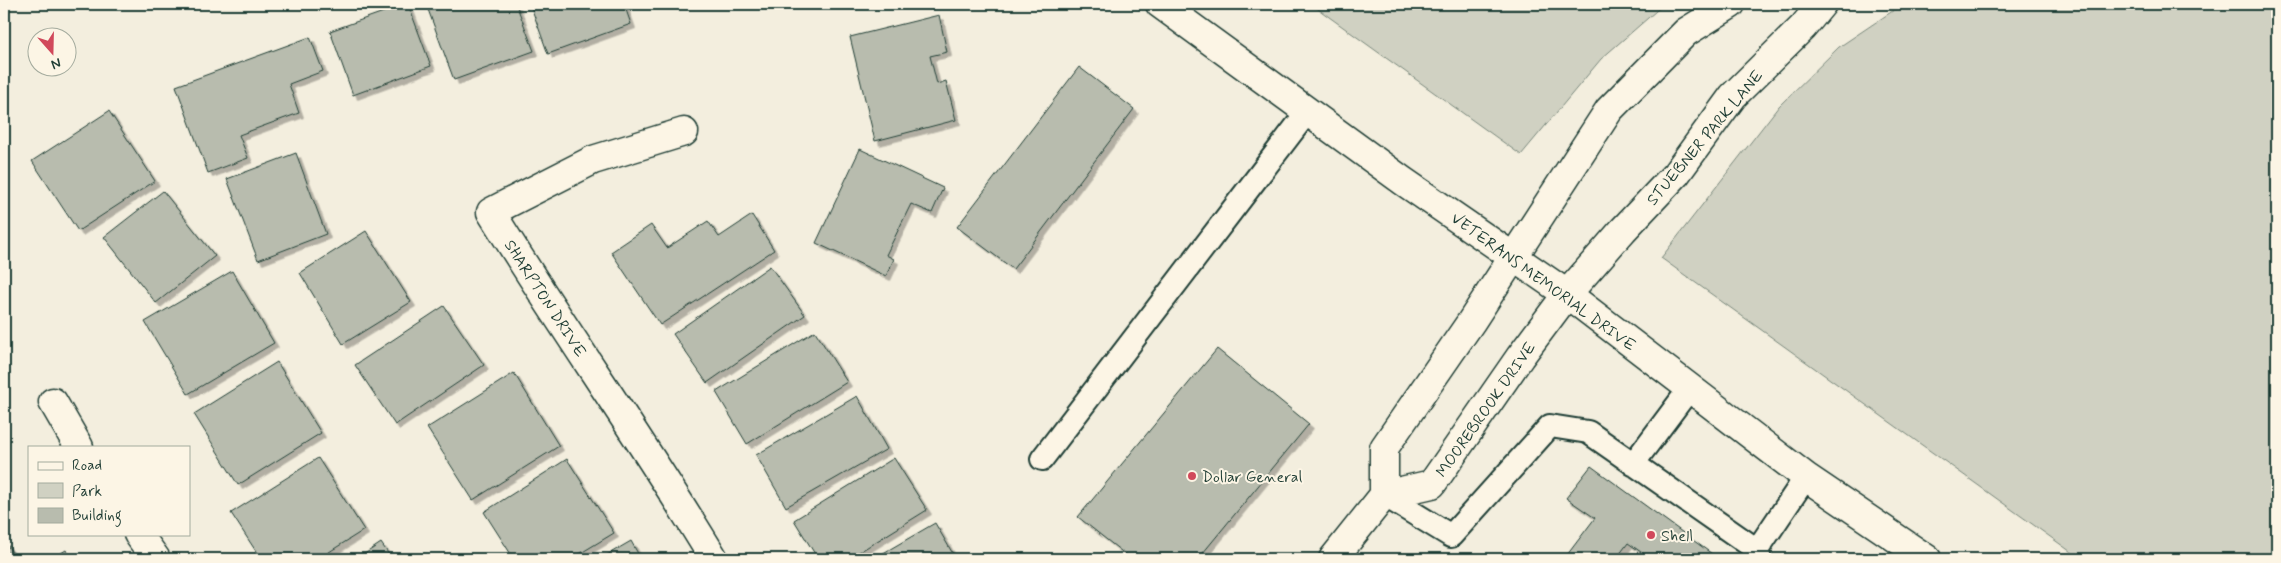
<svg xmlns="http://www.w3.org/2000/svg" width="2281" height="563" font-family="Mynerve,sans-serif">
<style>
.green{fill:#d0d1c2;stroke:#78877b}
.building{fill:#b8bcae;stroke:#1f3d34;filter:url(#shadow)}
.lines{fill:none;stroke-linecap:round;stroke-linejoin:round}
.service-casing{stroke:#1f3d34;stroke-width:26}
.minor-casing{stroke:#1f3d34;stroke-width:31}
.secondary-casing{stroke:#1f3d34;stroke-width:31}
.service{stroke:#fcf5e5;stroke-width:22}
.minor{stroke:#fcf5e5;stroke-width:28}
.secondary{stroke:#fcf5e5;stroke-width:28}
.poi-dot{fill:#d1495b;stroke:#fcf5e5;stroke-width:2}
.labels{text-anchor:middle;stroke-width:4;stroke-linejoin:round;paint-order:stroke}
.street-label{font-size:16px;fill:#1f3d34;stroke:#fcf5e5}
.poi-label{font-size:16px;fill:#1f3d34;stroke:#fcf5e5;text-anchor:start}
</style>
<defs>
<filter id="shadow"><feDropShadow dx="4.5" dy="4.5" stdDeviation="0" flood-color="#0004"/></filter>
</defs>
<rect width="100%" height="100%" fill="#f3eede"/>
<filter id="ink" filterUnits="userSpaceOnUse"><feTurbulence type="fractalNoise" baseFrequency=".02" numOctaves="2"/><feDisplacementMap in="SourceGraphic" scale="10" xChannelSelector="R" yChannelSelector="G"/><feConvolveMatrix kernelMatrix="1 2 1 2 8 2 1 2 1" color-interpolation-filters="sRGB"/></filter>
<g filter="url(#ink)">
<path class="green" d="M1311,4h353l-63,55 -80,96z
M1903,4h374v555h-196l-420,-301 118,-152 60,-59z"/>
<path class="building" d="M406,4h2l23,62 -78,29 -23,-64z
M426,4h90l18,47 -80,29z
M530,4h94l7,20 -83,30z
M939,15l8,37 -17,4 7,28 9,-3 10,39 -81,21 -25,-104z
M310,37l13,34 -34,13 10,29 -60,22 9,23 -40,15 -32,-87z
M1079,67l55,42 -121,160 -56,-42z
M109,111l46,70 -77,50 -46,-70z
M860,149l83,39 -11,25 -21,-9 -25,51 8,4 -8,17 -70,-33z
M296,153l30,81 -68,26 -31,-81z
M163,191l52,65 -59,47 -52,-66z
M752,215l22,35 -114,75 -49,-73 40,-27 16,23 41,-27 11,16z
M366,231l45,71 -68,42 -43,-71z
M770,266l35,49 -98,68 -34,-49z
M232,271l42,72 -86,51 -43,-72z
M444,306l40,59 -89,60 -40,-60z
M815,331l32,51 -100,62 -31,-52z
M1217,349l92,75 -111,135h-67l-53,-42z
M277,362l44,71 -83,52 -44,-71z
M514,373l45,73 -86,54 -46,-72z
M857,396l30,53 -101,58 -30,-52z
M318,458l46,72 -46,29h-57l-30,-46z
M894,458l33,52 -79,49h-30l-24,-39z
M567,459l47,74 -43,26h-57l-30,-47z
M1591,466l128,93h-68l-23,-16 -12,16h-52l31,-41 -29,-20z
M935,523l21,36h-83z
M4,541l13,18h-13z
M631,541l10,18h-41z
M381,543l11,16h-35z
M66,550l6,9h-21z"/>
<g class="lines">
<defs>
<path id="service" d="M1042,459l266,-348
M1633,464l57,-76
M1384,495l67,41 99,-110 38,6 169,118 3,9
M1757,550l49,-73"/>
<path id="minor" d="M684,132l-91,28 -102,52c72,117 152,229 223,347
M53,402l26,45
M1384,495v-47l87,-126 138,-212 77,-78 45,-28
M138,534l18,25
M1333,559l51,-64 48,-11 88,-127 47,-63 56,-64 53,-56 57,-78 70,-69 19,-23"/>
<path id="secondary" d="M1160,4l243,177 164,113 239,183 121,82"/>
</defs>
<use href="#service" class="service-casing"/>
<use href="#minor" class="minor-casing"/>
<use href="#secondary" class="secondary-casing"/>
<use href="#service" class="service"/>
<use href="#minor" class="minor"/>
<use href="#secondary" class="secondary"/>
</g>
</g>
<g class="poi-dot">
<circle cx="1192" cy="476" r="5"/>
<circle cx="1651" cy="535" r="5"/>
</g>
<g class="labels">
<g class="street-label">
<text transform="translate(1704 137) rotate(-50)" y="6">STUEBNER PARK LANE</text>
<text transform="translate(1544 281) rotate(36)" y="6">VETERANS MEMORIAL DRIVE</text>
<text transform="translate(546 298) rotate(57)" y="6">SHARPTON DRIVE</text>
<text transform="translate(1485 409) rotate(-55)" y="6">MOOREBROOK DRIVE</text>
</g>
<g class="poi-label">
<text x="1202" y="482">Dollar General</text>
<text x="1661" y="541">Shell</text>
</g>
</g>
<rect width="2281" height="563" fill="none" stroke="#fcf5e5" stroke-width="20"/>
<rect x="10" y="10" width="2261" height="543" fill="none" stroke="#1f3d34" stroke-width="2" filter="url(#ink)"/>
<rect x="28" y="446" width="162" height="90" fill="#fcf5e5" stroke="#a4ab9e"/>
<rect x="38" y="462" width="25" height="8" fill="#fcf5e5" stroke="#a4ab9e"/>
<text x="72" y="470" font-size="15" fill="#1f3d34">Road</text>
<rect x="38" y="483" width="25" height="15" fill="#d0d1c2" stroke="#a4ab9e"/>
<text x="72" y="496" font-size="15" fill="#1f3d34">Park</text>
<rect x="38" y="508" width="25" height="15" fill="#b8bcae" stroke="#a4ab9e"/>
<text x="72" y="520" font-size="15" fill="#1f3d34">Building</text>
<g transform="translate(52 52) rotate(160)"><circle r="24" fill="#fcf5e5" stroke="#a4ab9e"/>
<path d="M0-4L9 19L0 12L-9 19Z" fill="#d1495b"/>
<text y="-8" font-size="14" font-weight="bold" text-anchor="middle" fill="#1f3d34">N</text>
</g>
</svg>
